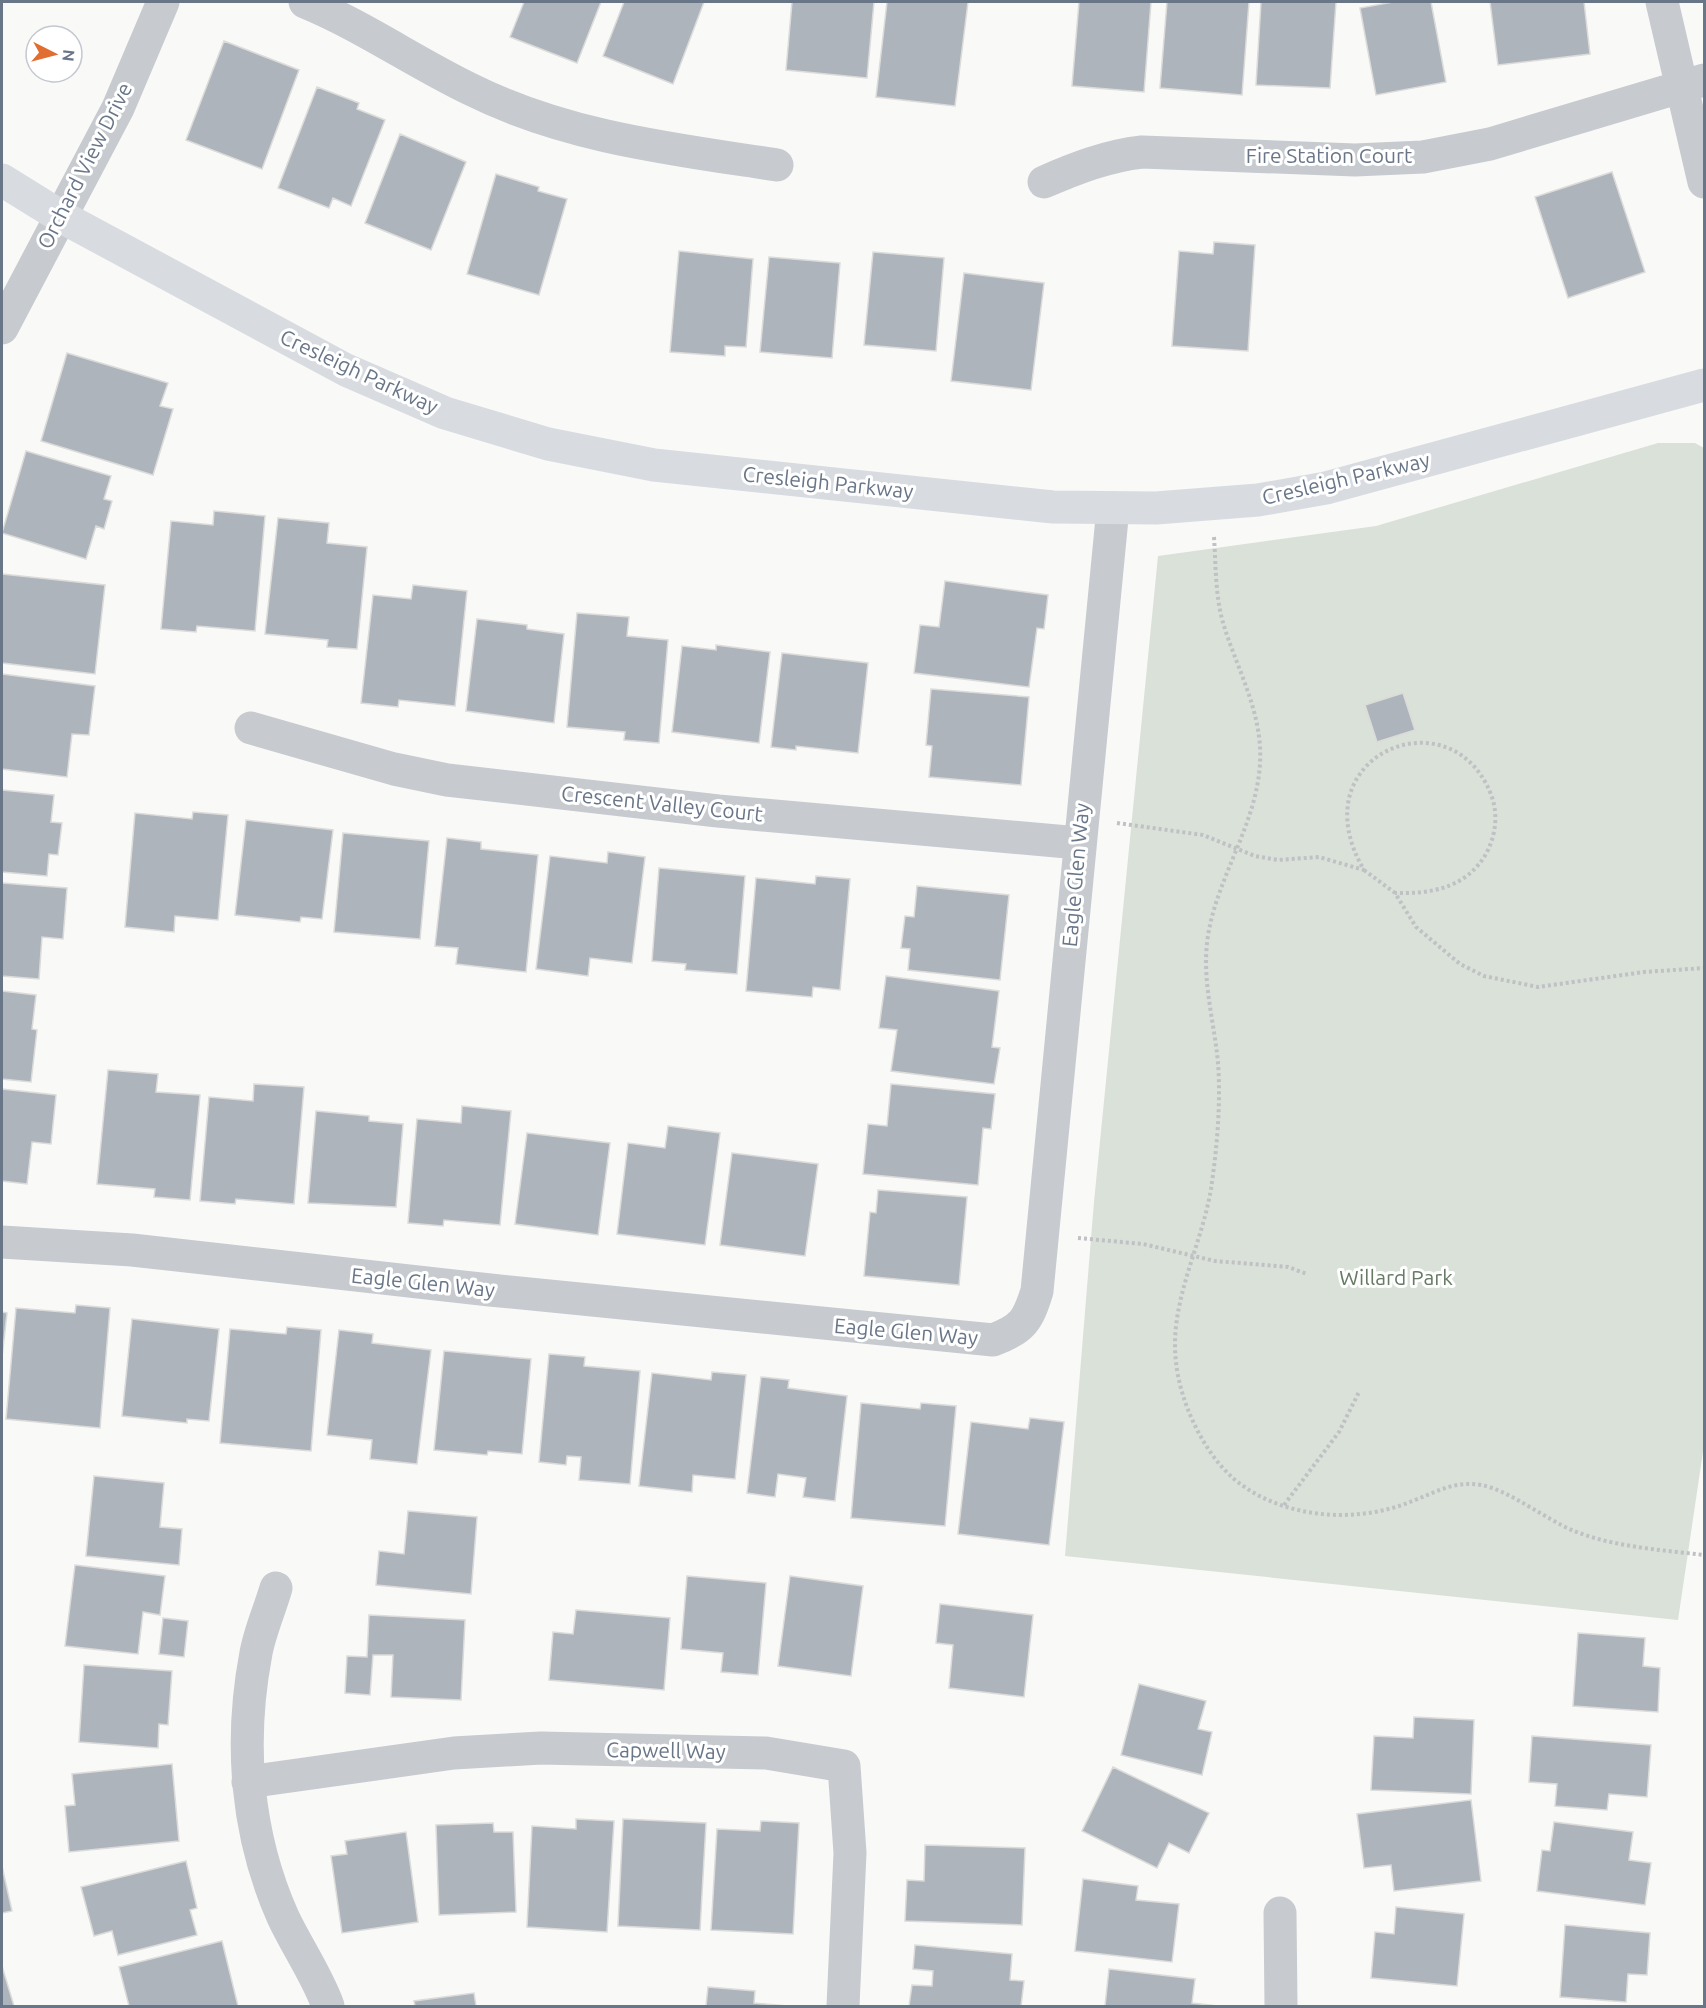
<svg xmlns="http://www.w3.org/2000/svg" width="1706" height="2008" font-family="Ubuntu,sans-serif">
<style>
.green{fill:#dae1d8}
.building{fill:#aeb4bc;stroke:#dbdbd9;stroke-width:1.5}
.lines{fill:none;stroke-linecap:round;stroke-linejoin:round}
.path{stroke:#bfc1c4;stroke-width:4;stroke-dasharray:3 3;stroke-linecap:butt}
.street{stroke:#c7cace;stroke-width:33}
.secondary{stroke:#d8dbe0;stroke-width:33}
.labels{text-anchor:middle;stroke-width:6;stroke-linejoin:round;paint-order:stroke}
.street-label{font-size:21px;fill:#697688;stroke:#fff}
.park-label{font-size:21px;fill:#667a64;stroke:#fff}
</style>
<rect width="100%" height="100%" fill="#f9f9f7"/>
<path class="green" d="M1658,443h37l9,5v997l-26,175 -613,-64 29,-354 64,-646 218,-30z"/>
<path class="building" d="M524,2h77l-24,61 -67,-26z
M624,2h80l-31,82 -70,-28z
M792,2h82l-7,76 -81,-8z
M887,2h81l-13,104 -79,-9z
M1079,2h72l-7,90 -72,-6z
M1167,2h82l-7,93 -82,-7z
M1261,2h75l-6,86 -74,-3z
M1393,2h38l15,80 -70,13 -16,-87z
M1490,2h94l6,52 -92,11z
M224,41l75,29 -37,99 -76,-29z
M317,87l42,16 -2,6 28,11 -34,86 -18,-8 -4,10 -51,-20z
M400,134l66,28 -35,88 -66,-27z
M1612,172l33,100 -77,26 -33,-101z
M496,174l43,13 -1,4 29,8 -28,96 -72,-21z
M1214,242l41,3 -7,106 -76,-5 7,-95 34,3z
M679,251l74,8 -7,88 -21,-1v10l-55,-4z
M873,252l71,6 -8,93 -72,-6z
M769,257l71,6 -8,95 -72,-6z
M964,273l80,10 -13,107 -80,-9z
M67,353l101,30 -8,23 13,3 -20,66 -112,-34z
M26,451l85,25 -7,23 8,2 -8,28 -8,-3 -10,33 -84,-26z
M214,511l51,5 -10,115 -58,-5 -1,6 -35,-3 10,-108 42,4z
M278,518l51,5 -2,20 40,4 -10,102 -30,-2 1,-7 -63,-6z
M2,574l103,11 -10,89 -93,-11z
M945,581l103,14 -4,34 -7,-1 -8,59 -115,-14 6,-48 19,2z
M413,585l54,6 -12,115 -56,-6 -1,7 -37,-4 12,-108 38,4z
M577,613l52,4 -2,19 41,4 -9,103 -35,-3 1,-8 -58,-5z
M477,619l50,6v4l37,5 -10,89 -88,-12z
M716,645l54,7 -11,91 -87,-11 10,-86 34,4z
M782,653l86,10 -10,90 -62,-7v4l-25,-3z
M2,674l93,12 -6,49 -17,-1 -5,43 -65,-8z
M931,689l98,8 -8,88 -92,-8 3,-31 -6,-1z
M1403,693l12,37 -38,12 -12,-37z
M2,790l52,5 -3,27 11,1 -4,32 -9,-1 -2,22 -45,-4z
M193,812l35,3 -10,105 -43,-4 -1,16 -49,-5 10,-114 57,6z
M246,820l87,10 -11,89 -21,-2 -1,5 -65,-7z
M343,833l86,8 -9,98 -86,-7z
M447,838l34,4v7l57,6 -12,117 -70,-8 2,-16 -23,-2z
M608,852l37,5 -13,106 -42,-5 -2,18 -52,-7 14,-113 57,7z
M659,868l86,8 -8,98 -52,-4 1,-6 -34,-3z
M816,876l34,3 -10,111 -27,-3 -1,10 -66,-6 10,-113 59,6z
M2,883l65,5 -4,51 -21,-2 -3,42 -37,-3z
M917,886l92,9 -9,85 -92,-10 2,-21 -9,-1 4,-32 9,1z
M886,976l113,15 -7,56 8,1 -6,36 -103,-13 6,-41 -18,-2z
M2,991l34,4 -4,34 5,1 -6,52 -29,-3z
M108,1070l50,4 -2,18 44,3 -10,105 -36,-3 1,-8 -58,-5z
M254,1084l50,3 -10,117 -58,-5 -1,5 -35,-3 9,-104 44,4z
M891,1084l104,10 -4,35 -8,-1 -5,57 -115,-11 5,-50 19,2z
M2,1089l54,6 -5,49 -19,-2 -5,42 -25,-3z
M462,1106l49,5 -11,114 -56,-5 -1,6 -35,-3 9,-104 44,4z
M316,1111l53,5v5l34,3 -7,83 -88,-4z
M668,1126l52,7 -15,112 -88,-11 11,-91 37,5z
M527,1133l83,10 -12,92 -83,-11z
M732,1153l86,11 -13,92 -85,-11z
M878,1190l89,7 -8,88 -95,-9 6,-64 6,1z
M76,1305l34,3 -10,120 -94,-9 10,-111 59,5z
M2,1312l5,1 -5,44z
M132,1319l87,10 -10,92 -22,-2v4l-65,-7z
M287,1327l34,3 -10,121 -91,-8 10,-114 56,5z
M339,1330l34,4 -1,9 59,7 -14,114 -47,-5 2,-19 -45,-5z
M444,1351l87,8 -9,95 -34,-3 -1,4 -53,-5z
M549,1354l36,3 -1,9 56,5 -10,113 -51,-4 2,-23 -14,-1 -1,9 -27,-3z
M712,1372l34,3 -11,104 -42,-4 -1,17 -53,-6 13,-113 59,7z
M761,1377l28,3 -1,8 59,8 -12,105 -32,-4 3,-19 -28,-4 -3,23 -28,-4z
M861,1403l59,6 1,-6 35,3 -11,120 -94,-8z
M1030,1418l34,4 -15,123 -91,-11 13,-112 57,7z
M94,1476l70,7 -4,44 22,2 -3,36 -93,-9z
M408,1511l69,6 -6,77 -95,-9 3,-34 25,3z
M75,1565l90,11 -5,39 -17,-3 -5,42 -73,-8z
M687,1576l79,7 -8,92 -37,-3 2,-19 -42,-4z
M790,1576l73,10 -12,90 -73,-10z
M940,1604l93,11 -9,82 -75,-9 4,-43 -17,-2z
M576,1610l94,8 -6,72 -115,-10 4,-48 20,2z
M369,1615l96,5 -4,80 -70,-3 2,-42h-20l-3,40 -25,-2 2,-37 20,1z
M163,1618l25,3 -4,36 -25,-3z
M1578,1633l67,5 -2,28 17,2 -2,44 -85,-6z
M84,1665l88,6 -4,54 -9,-1 -1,24 -79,-6z
M1139,1684l67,17 -8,28 14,3 -10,43 -81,-20z
M1414,1717l60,3 -3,74 -100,-4 3,-54 39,2z
M1532,1736l119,9 -4,52 -38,-3 -2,16 -52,-4 2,-22 -28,-2z
M172,1764l7,77 -110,11 -4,-46 10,-1 -3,-31z
M1113,1767l96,46 -20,40 -20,-10 -12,25 -75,-37z
M1471,1800l10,81 -87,10 -3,-26 -27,3 -7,-54z
M576,1819l38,2 -7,111 -80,-5 5,-101 44,3z
M623,1819l83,4 -6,107 -82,-4z
M761,1821l38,2 -6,111 -82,-4 6,-101 43,2z
M1554,1822l79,10 -4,28 22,3 -6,42 -108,-14 5,-41 8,1z
M493,1823l1,9h19l3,80 -77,3 -3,-90z
M406,1832l12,90 -76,11 -11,-77 16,-2 -2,-13z
M925,1845l100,3 -3,77 -117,-4 2,-41 17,1z
M186,1861l11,47 -7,2 7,25 -79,20 -6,-24 -18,5 -13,-49z
M2,1866l10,45 -10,2z
M1083,1879l55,7 -2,14 43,4 -7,58 -97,-11z
M1396,1907l68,7 -7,72 -86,-8 4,-46 19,2z
M1565,1925l85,8 -3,42 -19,-1 -2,28 -66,-5z
M222,1941l16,65h-109l-10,-39z
M915,1945l97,9 -2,26 14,1 -3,25h-112l3,-21 20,1 1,-15 -20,-2z
M2,1966l12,40h-12z
M1109,1969l86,10 -3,24 26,3h-113z
M708,1987l47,4 -1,12 34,3h-82z
M474,1993l2,13h-61l-1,-5z"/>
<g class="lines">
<path class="path" d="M1214,537c2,30 1,60 10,89 12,39 33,77 36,120 4,67 -39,121 -51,184 -9,45 5,89 9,133 3,41 -1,85 -7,126 -10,59 -42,113 -35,173 4,40 27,90 58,117 48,40 121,45 176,23 24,-9 45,-22 71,-17 28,5 64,34 93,46 40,16 88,19 130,24
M1117,823l86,12 52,21 23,4 41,-3 45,13c-67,-114 85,-177 126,-78 9,21 6,43 -4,62 -20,34 -55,40 -91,39
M1364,870l31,23 21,34 44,37 24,12 54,11 106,-15 60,-4
M1078,1238l65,6 72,17 73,6 19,7
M1284,1505l55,-73 20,-40"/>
<path class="street" d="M305,2c58,24 109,60 165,87 96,48 202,60 307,76
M1662,2l42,180
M1044,182c32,-14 63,-26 98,-30l213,8 68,-3 67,-13 214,-64
M2,328l116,-220 45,-106
M251,728l143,41 53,11 271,31 361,32
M2,1242l130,8 358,40 503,50c30,-11 35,-20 44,-49l76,-783
M276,1588c-6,21 -16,43 -20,65 -17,89 -10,181 27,264 14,30 34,58 45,89
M248,1782l206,-29 87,-5 225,5 78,13 6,87 -7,153
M1280,1913l1,93"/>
<path class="secondary" d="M2,180l58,36 286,154 99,43 103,31 106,21 399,42 103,1 102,-8 68,-12 378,-103"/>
</g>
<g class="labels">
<g class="street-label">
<text x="1329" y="163">Fire Station Court</text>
<text transform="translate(85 166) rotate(-63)" y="7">Orchard View Drive</text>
<text transform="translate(359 372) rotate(25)" y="7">Cresleigh Parkway</text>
<text transform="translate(1346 479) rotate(-13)" y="7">Cresleigh Parkway</text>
<text transform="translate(828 483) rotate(6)" y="7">Cresleigh Parkway</text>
<text transform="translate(662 804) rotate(6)" y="7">Crescent Valley Court</text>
<text transform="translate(1076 875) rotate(-85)" y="7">Eagle Glen Way</text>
<text transform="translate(423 1283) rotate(6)" y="7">Eagle Glen Way</text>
<text transform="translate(906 1332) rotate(5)" y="7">Eagle Glen Way</text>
<text transform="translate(666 1751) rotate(1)" y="7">Capwell Way</text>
</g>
<g class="park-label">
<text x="1396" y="1285">Willard Park</text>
</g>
</g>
<rect width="1706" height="2008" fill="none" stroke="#697688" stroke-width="6"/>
<g transform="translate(54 54) rotate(96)"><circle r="28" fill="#ffffff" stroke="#c3c8cf" stroke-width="1.5"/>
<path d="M0-4.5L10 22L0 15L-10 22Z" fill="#e16e30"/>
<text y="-9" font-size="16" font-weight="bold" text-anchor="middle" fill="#697688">N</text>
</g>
</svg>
